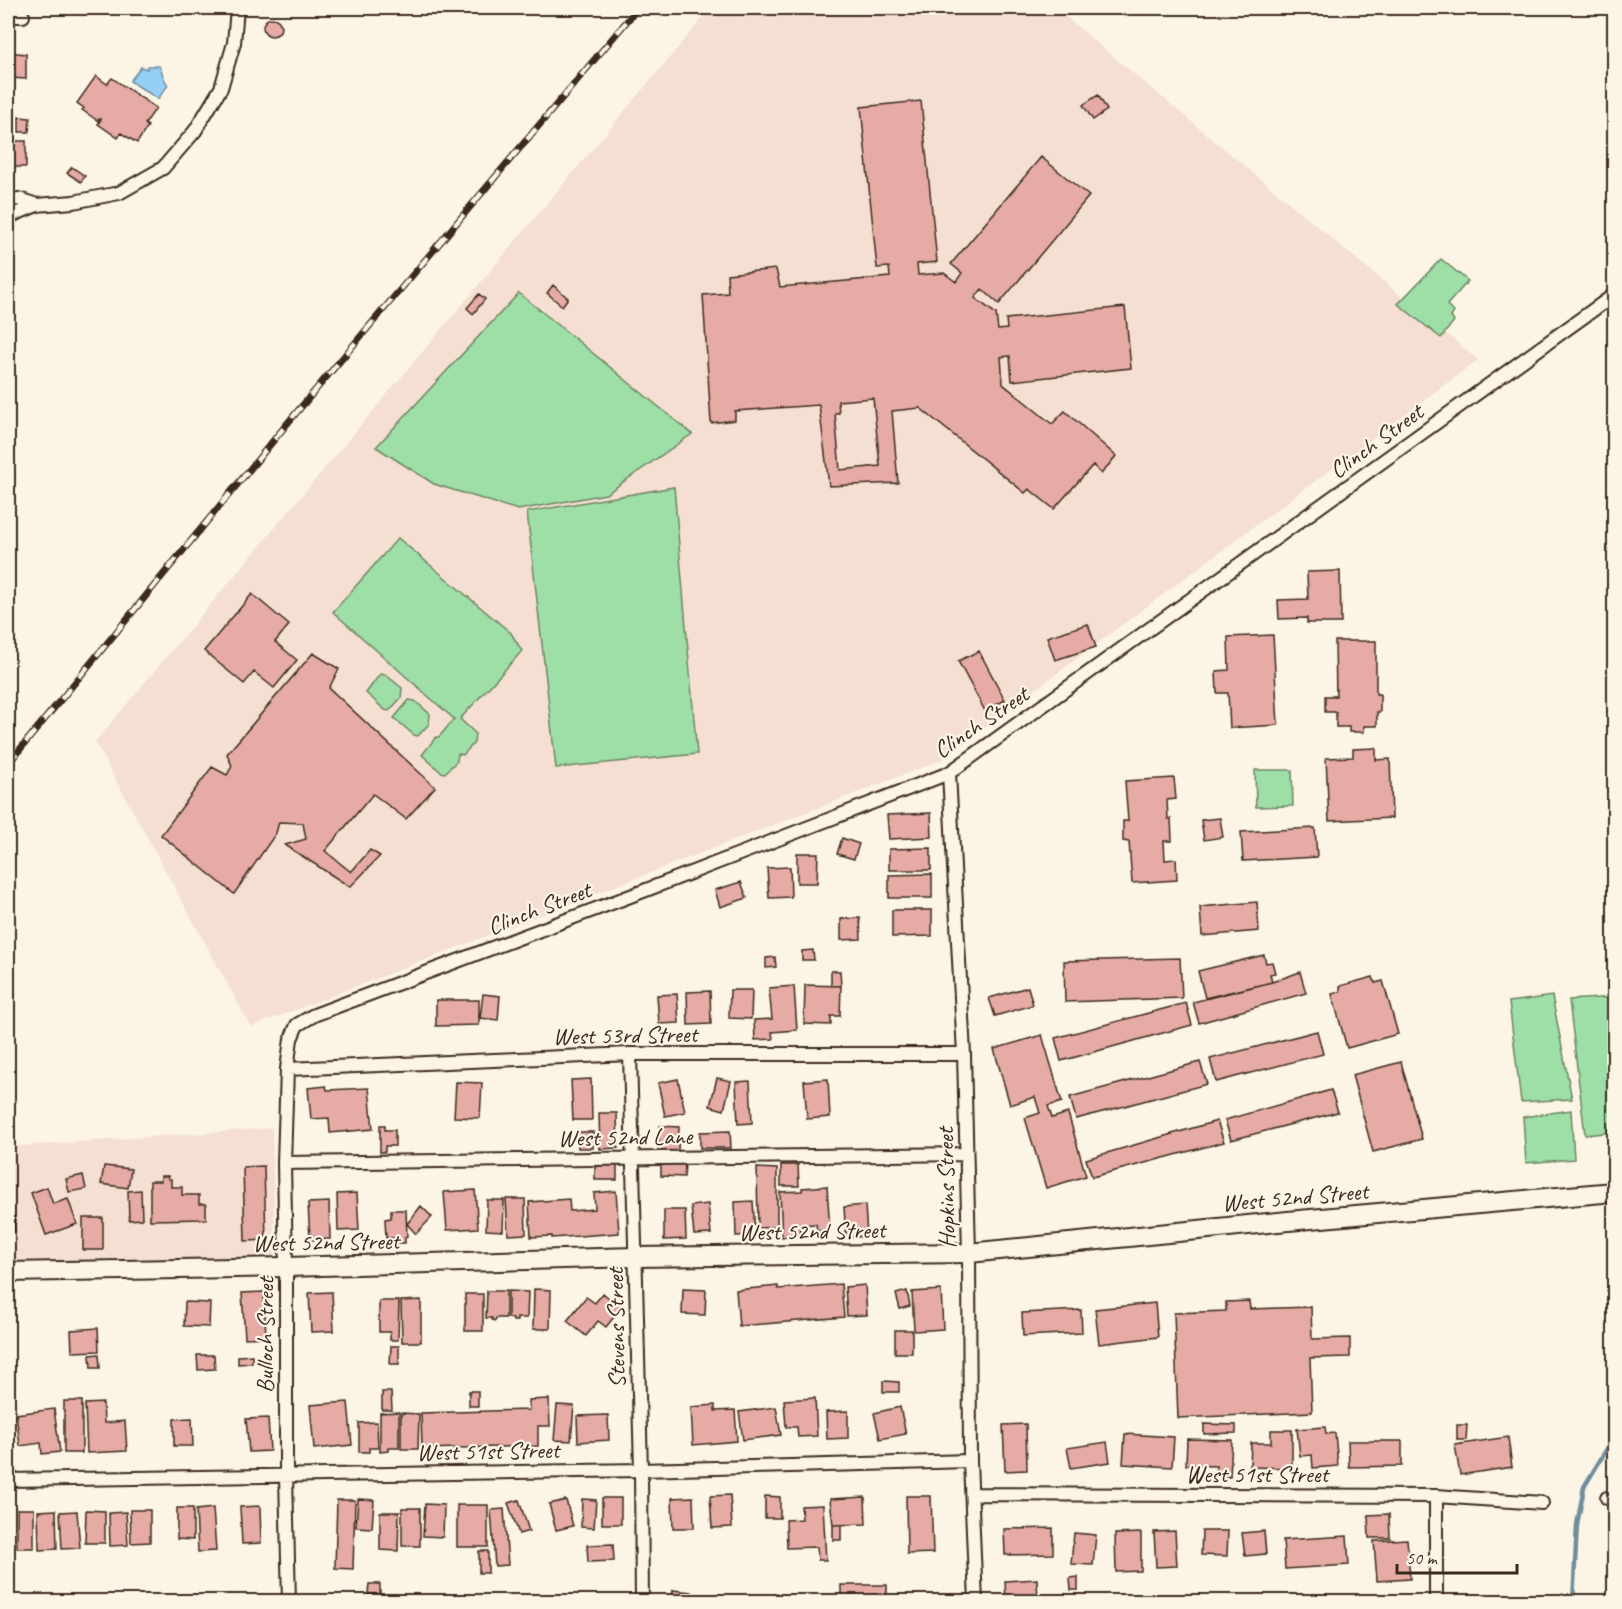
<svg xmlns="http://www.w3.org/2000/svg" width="1622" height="1609" font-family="Caveat,sans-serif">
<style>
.built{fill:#f5dfd2}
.green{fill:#9edea7;stroke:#6c8462;stroke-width:1.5}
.water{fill:#94cff4;stroke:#708d9e;stroke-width:1.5}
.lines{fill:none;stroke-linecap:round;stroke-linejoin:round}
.stream{stroke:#708d9e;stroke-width:4.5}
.building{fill:#e5aba4;stroke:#3b2a1e;stroke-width:1.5;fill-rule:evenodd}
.minor-casing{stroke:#3b2a1e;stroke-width:16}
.secondary-casing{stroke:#3b2a1e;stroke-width:22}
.minor{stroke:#fcf5e5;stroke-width:12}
.secondary{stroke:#fcf5e5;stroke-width:18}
.rail-casing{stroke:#3b2a1e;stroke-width:7}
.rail{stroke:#fcf5e5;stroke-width:4.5;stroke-dasharray:14;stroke-linecap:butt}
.labels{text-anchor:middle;stroke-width:4.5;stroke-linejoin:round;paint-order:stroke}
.street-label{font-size:24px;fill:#3b2a1e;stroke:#fcf5e5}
</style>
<rect width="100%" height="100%" fill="#fcf5e5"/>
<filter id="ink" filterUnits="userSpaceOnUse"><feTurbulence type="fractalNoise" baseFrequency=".0167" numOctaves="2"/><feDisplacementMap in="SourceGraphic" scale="12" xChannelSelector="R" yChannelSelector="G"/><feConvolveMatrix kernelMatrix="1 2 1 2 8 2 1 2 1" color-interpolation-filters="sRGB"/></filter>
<g filter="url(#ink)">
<path class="built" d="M711,8h344l423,352 -539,401 -688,266 -156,-285z
M272,1128l3,129 -267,5v-115z"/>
<path class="green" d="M1441,259l27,22 -21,24 7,7 -3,5 3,4 -13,17 -43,-34z
M519,293l173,141 -86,60 -88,16 -84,-26 -58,-37z
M674,487l23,267 -141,14 -29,-256z
M398,538l113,95 11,18 -62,68 15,14 -1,10 -11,12 -5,-1 -1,7 -12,12 -4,-1 -19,-17 14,-18h3l15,-18 -121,-107z
M380,674l6,1 16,13 -1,10 -12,13 -4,-1 -19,-17z
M409,700l6,1 15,13 -1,10 -11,12 -4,-1 -20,-17z
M1255,770h37l1,36 -37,1z
M1552,996l20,103 -51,3 -12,-100z
M1614,997v135l-29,3 -16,-135z
M1571,1110l3,49 -48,4 -3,-46z"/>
<path class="water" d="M147,66h12c4,7 4,13 9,19l-10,14 -28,-18 11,-14 6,2z"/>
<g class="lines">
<path class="stream" d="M1573,1602l4,-77 7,-38 30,-50"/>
</g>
<path class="building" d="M263 27a9 9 0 1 1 18 0a9 9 0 1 1-18 0Z
M8,52l18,2v25l-17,-1v-3h-1z
M96,76l11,8 5,-6 44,30 -11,16 3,2 -11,17 -16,-10 -3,5 -20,-14 3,-5h-2l-1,2 -16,-11 2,-2 -7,-5z
M1098,95l9,15 -14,10 -10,-15z
M921,101l16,161 -20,2 1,11 26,-2 12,9 6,-9 -11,-9 90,-107 48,39 -90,108 -17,-15 -7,9 21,16 2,16 9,-1 -1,-10 119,-12 6,61 -119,13 -2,-25 -9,1 2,27 49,40 13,-13 51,45 -15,18 -8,-9 -39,44 -25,-20 -4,4 -105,-85 -28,3 6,72 -69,3 -10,-81 -84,6v9l-24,3 -8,-128 25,-2 -1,-19 49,-5 4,18 110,-10 -1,-10 -12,1 -16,-161zM873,398l7,68 -40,4 -5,-57h4l-1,-12z
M19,117l11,1 -1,14h-10z
M8,141h18v26h-18z
M72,167l13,9 -4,6 -14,-9z
M553,285l15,13 -6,8 -15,-13z
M479,294l6,5 -12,15 -6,-6z
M1340,571l1,52h-34v-5l-28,1 -1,-19 30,-1 -1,-27z
M252,594l37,31 -14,17 22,18 -23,28 -20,-16 -10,12 -40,-33z
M1088,624l8,23 -41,13 -8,-23z
M1273,635l5,90 -48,3 -2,-35h-11l-1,-22 13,-1 -1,-33z
M1335,641h41v53h4v18h-3v14h-13v6h-15v-5h-13v-15h-11v-16h11z
M979,651l26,49 -20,11 -27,-50z
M313,653l26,16 -10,19 106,99 -29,32 -33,-25 -48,57 26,21 19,-22 10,6 -30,31 -65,-42 21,-6 -3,-16 -24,-1 -3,11 -42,61 -73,-59 51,-68 15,8 5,-9 -5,-12z
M1376,748v12l14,-1 2,59 -63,3 -3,-63 27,-1v-8z
M1174,778l2,21 -9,1 1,19 3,-1 1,23h-8l1,19 11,-1 1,21 -45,3 -3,-41 -6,-1v-20h5l-3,-40z
M931,813l1,24 -43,2 -2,-24z
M1220,818l3,19 -19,3 -3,-20z
M1315,828l2,29 -74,4 -2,-29z
M842,838l17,6 -5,15 -17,-5z
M931,848v22h-42v-21z
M797,853h21l-1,30h-20z
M790,867l1,30 -22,1 -2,-30z
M932,874v24h-43v-23z
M741,882l6,16 -27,9 -5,-17z
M1257,902l2,29 -57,5 -2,-29z
M892,910h40v26l-40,1z
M860,918l1,21 -20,1v-21z
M813,950l1,10h-12v-9z
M1264,955l2,8 6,-1 3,11 -5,1 2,8 -67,16 -7,-27z
M775,957l1,10 -10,1v-10z
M1180,958l2,40 -117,4 -1,-41z
M831,971h9l1,15h-10z
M1300,972l6,21 -107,30 -6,-21 79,-20z
M1373,977l2,6 8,-2 15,53 -51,14 -15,-54 8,-2v-6z
M805,985l36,1 -1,30h-9v9l-27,-1z
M794,986l3,44 -25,2 1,7 -18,1 -1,-20 18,-1 -3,-31z
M1028,987l5,18 -38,11 -6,-18z
M730,990h22l-1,29 -22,-1z
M710,991l1,33 -23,1 -1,-33z
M483,994l17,2 -2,24 -18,-2z
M677,994l2,29 -20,1 -2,-29z
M436,1000h43v25l-43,1z
M1186,1003l6,22 -131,36 -6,-23z
M1317,1031l6,23 -107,28 -6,-23z
M1042,1035l20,67 -14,4 4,12 16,-5 18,63 -40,12 -21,-70 15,-5 -5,-16 -25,8 -16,-56z
M1200,1062l7,22 -131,35 -6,-22z
M1401,1062l21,77 -49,13 -21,-77z
M717,1078l14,3 -7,29 -14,-4z
M591,1079l1,41h-19l-2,-40z
M678,1079l7,33 -20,4 -7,-33z
M828,1079l2,38 -23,2 -3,-38z
M750,1081l2,42 -14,1 -2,-42z
M456,1082l26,1 -2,35 -26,-1z
M326,1086l1,4 42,-2 4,41 -43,4 -1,-15 -18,1 -3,-31z
M1331,1090l7,22 -107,28 -6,-20z
M599,1113h18l1,35 -18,1z
M1217,1121l7,21 -132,35 -6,-18z
M380,1125h5v5h10v16h-10v6h-5z
M660,1126l19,1 -1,25 -20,-1z
M730,1131l1,17h-31v-16z
M577,1132h16v16h-15z
M661,1162l24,1 -1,14 -23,-1z
M595,1164h22v16h-22z
M781,1165h17l1,21h-18z
M104,1166l27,3 -3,19 -27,-4z
M264,1166l2,74 -21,1 -2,-74z
M757,1168l20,1v58l-19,1z
M83,1175l3,14 -17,3 -3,-13z
M161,1176h7v3h3v8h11v8h17v9h7v15l-56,1v-39h11z
M827,1186l3,44 -13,1 -1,-7 -16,1 1,11 -19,1 -2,-45 22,-1v-3z
M47,1187l6,17 15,-5 9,25 -31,11 -15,-42z
M141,1190l1,29 -13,1 -1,-29z
M475,1190l3,38 -31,2 -3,-38z
M616,1191l3,42 -67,5v-2l-21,1 -2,-35 40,-3 1,12 25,-2 -1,-16z
M357,1193l2,37 -21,1 -1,-37z
M506,1199h19l1,35 -18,1z
M487,1200h17l-1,31 -17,-1z
M753,1201l2,34 -19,1 -1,-34z
M329,1202l1,37 -20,1 -2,-37z
M708,1204l3,30 -17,1 -3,-29z
M865,1205l2,31 -21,2 -2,-31z
M421,1206l11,11 -16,17 -9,-10z
M13,1207l2,24 -7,1v-24z
M391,1210h15l1,27h-2v6h-6l-1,-5h-12l-1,-19 6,-1z
M664,1210h21l1,29 -22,1z
M83,1218h20v32h-20z
M841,1284l3,33 -105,9 -3,-36 42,-4v3z
M865,1285l2,30 -20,1 -2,-29z
M534,1289l17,1 -1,39h-17z
M683,1289l23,1 -1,25 -23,-1z
M941,1290l2,39 -29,2 -2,-39z
M487,1291h19v27h-10l-1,3 -3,-1v-2h-6z
M508,1291l20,1 -1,26h-10v3h-4v-2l-5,-1z
M907,1291l3,15 -10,3 -4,-15z
M264,1292l2,45 -21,1 -3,-45z
M332,1292l2,39 -23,1 -2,-39z
M603,1293l18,15 -15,19 -8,-6 -12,15 -19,-15 19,-24 9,6z
M465,1294h18v37h-18z
M421,1300v42h-19l-1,-41z
M379,1301h20l-1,39h-8v-8h-11z
M1249,1301l1,8 61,-2 1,32 38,-1v19l-40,1 2,54 -134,6 -4,-105 52,-2v-9z
M185,1302l25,1 -1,24 -25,-1z
M1155,1303l3,34 -59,7 -4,-35z
M1081,1310l1,23 -59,3 -1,-23z
M98,1328l1,23 -27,1 -1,-22z
M895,1330h17v23h-17z
M391,1346h8v18h-9z
M99,1354l1,14h-9l-1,-13z
M197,1355h17l1,14 -17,1z
M252,1355v8l-14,1v-8z
M883,1381l16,1v10h-16z
M469,1391h9v15h-9z
M382,1392h9l1,18h-10z
M815,1398l2,38 -19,1 -1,-10h-11l-2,-27z
M549,1399l1,27h-12v20l-116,3 -1,-36 108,-3v-10z
M64,1401h18v52h-18z
M348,1402l4,43 -38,4 -4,-44z
M103,1403l1,20 21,-2 2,30 -40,2 -2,-49z
M557,1405l17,1 -3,35 -17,-1z
M715,1405v6l20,-1 2,31 -44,4 -2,-38z
M776,1407l5,28 -38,5 -4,-28z
M900,1407l6,27 -26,5 -6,-26z
M54,1409l6,43 -18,2 -1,-11 -21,3 -4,-32z
M848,1411v27l-21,1 -1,-27z
M399,1412v36h-10v3l-9,1v-39z
M401,1413l18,1 -1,35h-17z
M608,1415l1,25 -31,2 -1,-26z
M8,1418l5,34h-5z
M192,1418l1,28h-19v-27z
M268,1418l2,33 -21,1 -3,-33z
M377,1422l1,26h-9v4h-10v-29z
M1026,1424l1,46 -22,1 -2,-46z
M1204,1424l32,1v8l-32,1z
M1457,1425h10l-1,15h-9z
M1325,1427l1,7 9,-1 3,33 -25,2 -1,-13 -12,1 -3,-27z
M1271,1430h21v38l-42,-1 1,-24h20z
M1125,1434l49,3 -2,30 -49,-3z
M1508,1437l4,30 -52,8 -5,-30z
M1187,1439l45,1 -2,37 -14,-1v-10l-30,-1z
M1348,1441h54v25l-53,1z
M1107,1442l3,20 -39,6 -4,-20z
M730,1495l2,32 -20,1 -2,-32z
M765,1496l15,1v21h-15z
M906,1496h25l2,57 -26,1z
M693,1497l1,31h-21l-1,-30z
M865,1497l1,27 -33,1 -3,-26z
M602,1498h19v26h-19z
M358,1499l16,1 -2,28 -16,-1z
M582,1499l14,1 -2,28 -13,-1z
M337,1500h18l-2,69 -18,-1z
M519,1500l10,31 -10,3 -11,-31z
M566,1500l7,26 -17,4 -7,-26z
M425,1504l19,1 -1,32 -20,-1z
M457,1505h31v42h-31z
M823,1505l3,55h-8l-1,-13 -30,1 -1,-28 16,-1 -1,-13z
M260,1506l1,37 -19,1 -2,-37z
M177,1508h16v32l-16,-1z
M213,1508l3,43 -18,1 -2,-42z
M402,1508h18v38h-18z
M17,1509h17v39h-17z
M504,1509l4,56 -13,1 -4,-56z
M56,1510l1,39 -18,1 -1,-39z
M86,1510l19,1v32h-20z
M130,1510h20v32l-19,1z
M77,1511l3,37 -18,1 -2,-37z
M126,1512l2,33 -18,1 -1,-33z
M380,1512h19l-1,39 -18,-1z
M1389,1514l1,24h-21l-1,-23z
M833,1525h8v15h-8z
M1053,1528v26l-48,1 -1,-26z
M1175,1531l2,35 -21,1 -2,-35z
M1202,1531h26l-1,25 -26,-1z
M1264,1531l2,23 -21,2 -3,-23z
M1074,1533l22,2 -3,30 -22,-1z
M1141,1533v38l-25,1 -1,-38z
M1347,1536l2,29 -64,4 -2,-29z
M1407,1539l3,40 -33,2 -3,-40z
M613,1544l1,17 -26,1 -1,-17z
M479,1551h9v22h-9z
M1078,1577v13h-7l-1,-12z
M1037,1579l1,23h-32l-1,-21z
M369,1584h11v10h-12z
M841,1585h46v17h-46z
M673,1590l18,2 -1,10h-18z"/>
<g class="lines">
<defs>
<path id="minor" d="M8,16h15
M8,200l11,-1 18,6
M8,217l29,-12 36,-3 46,-9 44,-25 32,-37 26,-43 13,-45 3,-35
M949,773l15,281 5,199 1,208 6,141
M630,1054l11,416 1,132
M287,1069l343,-15h334
M284,1163l682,-9
M8,1480l633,-10 329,-9
M972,1494l464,2 106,7
M1607,1498l7,1
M289,1602l-3,-126v-209l-2,-104 3,-94 4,-30 6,-14 17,-10 327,-123 308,-119 665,-478
M1436,1602v-106"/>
<path id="secondary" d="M8,1272l278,-5 349,-10 334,-4 319,-32 326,-29"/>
</defs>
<use href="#minor" class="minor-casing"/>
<use href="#secondary" class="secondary-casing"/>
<use href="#minor" class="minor"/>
<use href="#secondary" class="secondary"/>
<defs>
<path id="rail" d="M8,764l283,-345 347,-411"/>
</defs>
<use href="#rail" class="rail-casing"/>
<use href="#rail" class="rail"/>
</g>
</g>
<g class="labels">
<g class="street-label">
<text transform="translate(1376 441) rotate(-36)" y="8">Clinch Street</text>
<text transform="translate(981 722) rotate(-34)" y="8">Clinch Street</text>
<text transform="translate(539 908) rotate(-21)" y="8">Clinch Street</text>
<text transform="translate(625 1035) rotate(-1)" y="8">West 53rd Street</text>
<text transform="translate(625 1137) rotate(-1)" y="8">West 52nd Lane</text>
<text transform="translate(946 1188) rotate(-91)" y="8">Hopkins Street</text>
<text transform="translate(1295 1197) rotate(-5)" y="8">West 52nd Street</text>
<text transform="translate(812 1231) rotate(-1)" y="8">West 52nd Street</text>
<text transform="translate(326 1242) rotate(-1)" y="8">West 52nd Street</text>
<text transform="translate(616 1328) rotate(-91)" y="8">Stevens Street</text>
<text transform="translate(265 1335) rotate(-90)" y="8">Bulloch Street</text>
<text transform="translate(488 1451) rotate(-1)" y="8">West 51st Street</text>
<text x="1257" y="1482">West 51st Street</text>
</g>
</g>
<rect width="1622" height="1609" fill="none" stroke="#fcf5e5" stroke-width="30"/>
<rect x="15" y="15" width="1592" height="1579" fill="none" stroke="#3b2a1e" stroke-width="2" filter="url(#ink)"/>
<path d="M1397 1564v9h120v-9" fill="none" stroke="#3b2a1e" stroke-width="3"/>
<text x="1406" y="1564" font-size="18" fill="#3b2a1e" stroke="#fcf5e5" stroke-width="4.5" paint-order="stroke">50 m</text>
</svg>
